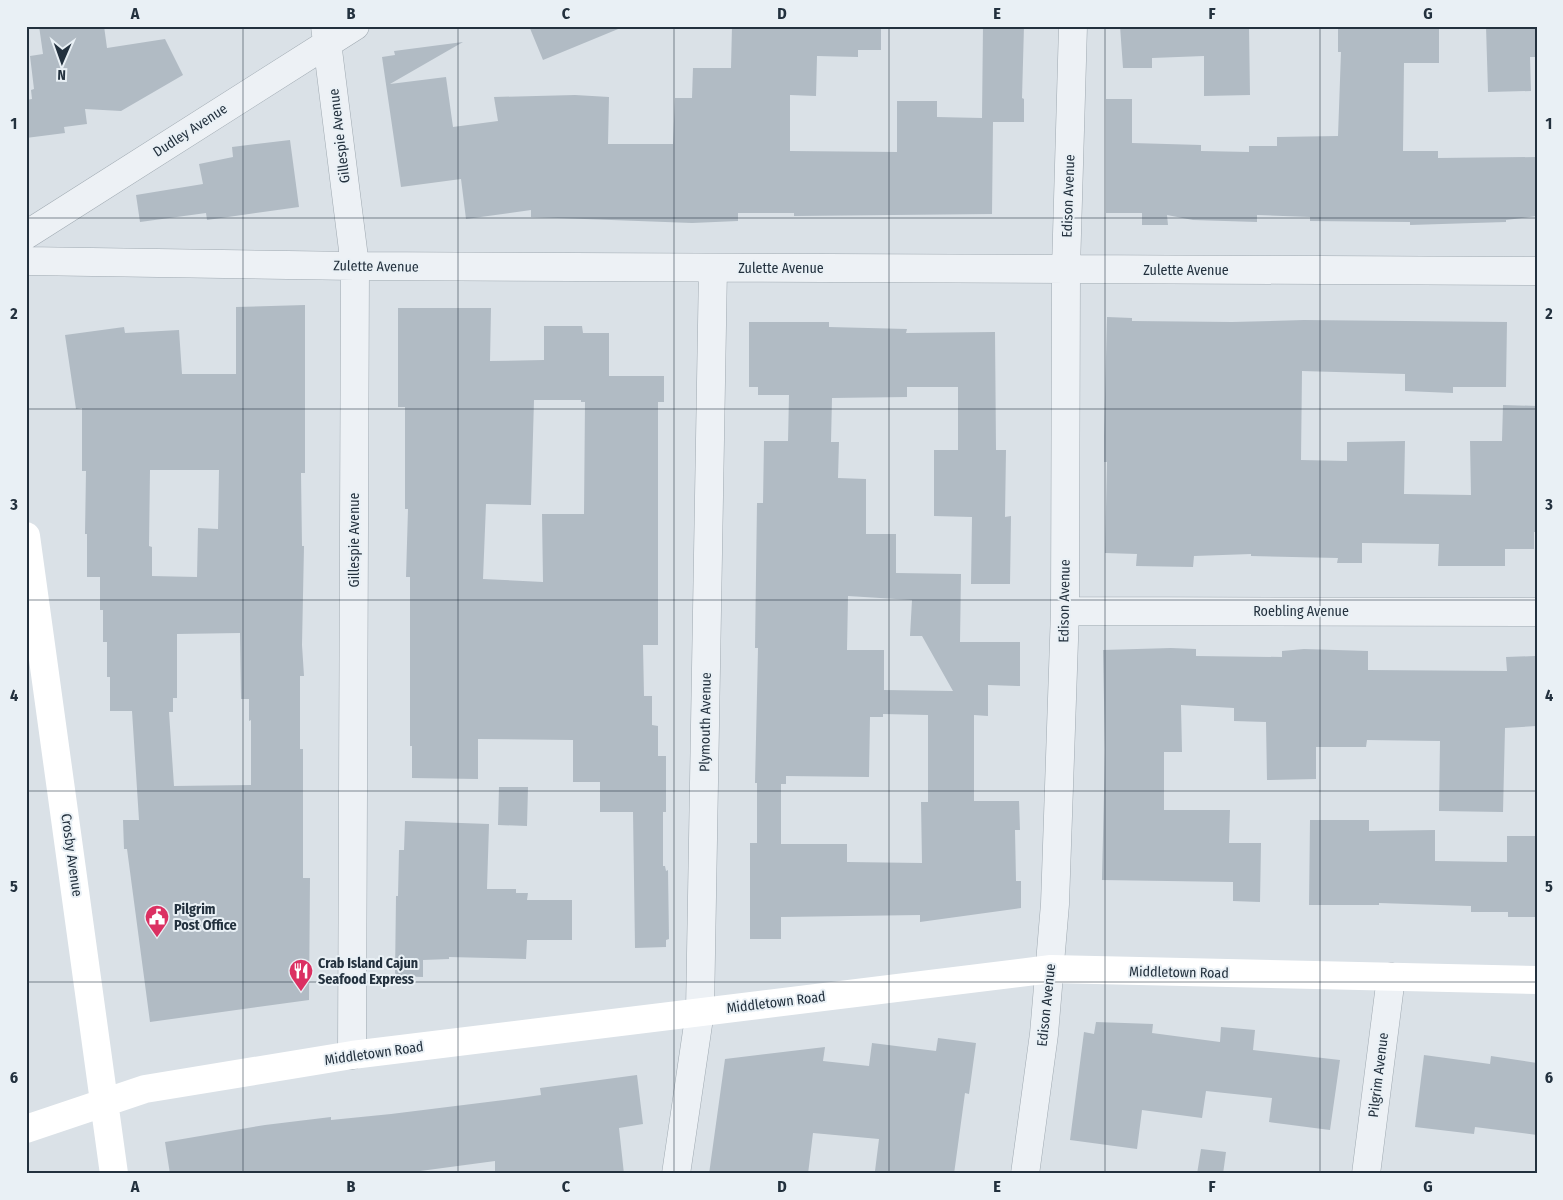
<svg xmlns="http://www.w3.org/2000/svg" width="1563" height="1200" font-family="'Fira Sans Condensed',sans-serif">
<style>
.building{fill:#b1bbc4;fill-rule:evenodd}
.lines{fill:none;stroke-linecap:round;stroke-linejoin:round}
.street-casing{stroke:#9fa9b1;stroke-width:29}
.street{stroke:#edf1f5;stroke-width:28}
.secondary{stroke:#fff;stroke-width:28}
.grid{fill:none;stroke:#23313e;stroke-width:1;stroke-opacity:0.55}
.labels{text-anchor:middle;stroke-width:4;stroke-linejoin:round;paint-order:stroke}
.street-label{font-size:14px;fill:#23313e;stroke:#e9f0f5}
.poi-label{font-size:14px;font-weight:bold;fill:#23313e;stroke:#e9f0f5;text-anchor:start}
.neatline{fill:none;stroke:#23313e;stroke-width:2}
.grid-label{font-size:16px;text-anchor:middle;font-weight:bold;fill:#23313e}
</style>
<rect width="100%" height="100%" fill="#dae1e7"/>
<path class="building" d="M39,26h65l3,22 58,-9 18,36 -62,36 -36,-2 2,15 -23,3 1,6 -39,5v-38l6,-1 -1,-9 3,-1 -4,-33 13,-2z
M529,26h94v1l-80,33z
M732,26h149v24h-23v7l-41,-1 -1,40 -26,-1v56l107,1v-51h40v16l45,1 1,-92h41l-2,72 2,1v23h-31l-1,92 -198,2v-3h-56v8l-46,2 -161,-6v-7l-65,9 -5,-40 -60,8 -19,-130 13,-2 -1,-4 69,-9 -73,42 56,-7 7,50 45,-6 -4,-24 81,-2 34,2 -1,47h65l2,-46h17l1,-30h38z
M1120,26h129l1,69 -46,1v-40l-52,2v10h-29z
M1338,26h101v37h-35l-1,88h35v7l99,-1v59l-31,4v2l-96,3v-3l-100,-1v-4l-53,-2v7l-64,-2 -26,-5 1,10h-26v-12h-36v-114h26v44l69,2v6l48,1v-6h28v-9l61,-1 3,-84h-3z
M1486,26h51v31h-7l1,34 -43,1z
M290,140l9,67 -92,13 -1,-7 -66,9 -4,-27 67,-11 -4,-20 34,-7 -1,-10z
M305,305v168h-4l1,73h2l-2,99 2,31h-4v73h3v129h7l-1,122 -159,22 -23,-173h-3l-1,-29h16l-7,-109h-22v-34h-3v-35h-4v-32h-3v-33h-13v-43h-2l1,-63h-4v-63l-6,1 -11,-74 59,-8 1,6 54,-3 3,44h54v-67zM150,470h69l-1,59 -20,-1 -1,49 -45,-1v-29l-3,-1zM240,633l1,66h8v22l2,-1v65l-77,1 -5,-74h4v-14h4v-64z
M398,308h93l-1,53 54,-1v-34h38l1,7h26v43h55v26h-6v243h-15l1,51h8v29l6,1v30h8v56h-3v54h2l1,5 2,-1 1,69 -3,1v7l-31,1 -2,-136h-33v-30h-27v-42l-95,-1v40l-66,-1v-32h-2v-169h-4l2,-68h-3v-102h-7zM534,400h47v2h4l-1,112h-42l1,68 -60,-3 3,-75 45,1z
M1107,317l25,1v3l100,1 72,-2 203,2 -1,65h-53v6l-48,-2v-17l-103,-3 -1,89 46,1v-19l58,-1 -1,53 67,1 -1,-54h32l1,-36 34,1v126h-3v17h-29v17h-67l1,-22 -77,-1v20h-25l1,-5 -87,-2v-2l-57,2 -1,11 -57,-1 1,-12 -32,-1 2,-91h-3v-26z
M749,322h80v5l78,2 -1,4 89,-1 1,118h10l-1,67 6,-1 -1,68h-39l1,-67 -38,-1v-66h24v-63h-51v10l-75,1 -1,44h8l-1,36 28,1v55h30v39l65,1 -1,68h60v44l-32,-1v31l-14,-1v86h45l1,29h-5l1,51h5v27l-101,14v-7l-139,2v22h-31v-96h7v-60h-2l3,-135h-3l2,-145h6l1,-62h24l1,-46h-31v-8h-9zM848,596l64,4 -2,36h12l31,55 -69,-1v-40h-37zM883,714l45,1v87h-7l1,61 -75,-1v-18h-66v-60h5v-8l83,1 1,-60h13z
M1171,648l25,1v7l86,1v-6l22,-2 64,2v19l139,1 -1,-14 29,-1 1,70 -31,2 -2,84 -64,-1 1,-70 -73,-1 -1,7h-50v32l-49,1 -1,-58 -32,-1v-13l-53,-3 1,47h-18v58h66l-1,33h32l-1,59 -27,-1v-19l-131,-2 3,-130 -2,-100z
M499,787h29l-1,39 -29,-1z
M1310,820h59v11l66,-1v31l72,1v-26h30v81h-29v-5h-37v-6l-92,-3v2h-70z
M405,821l84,3 -2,65h29v4h12l-1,7h45v40h-45l-1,19 -77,-2v2l-26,1v17l-28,-1 1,-80h2l1,-46h5z
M1096,1022l57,2 -1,9 68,9 1,-15 34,3 -2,20 87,10 -10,70 -61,-8 3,-24 -66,-7 -4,27 -60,-8 -5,39 -67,-9 14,-108 10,2z
M938,1038l38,5 -7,51 -4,-1 -11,81h-61l-18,-3 4,-32 -66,-6 -5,41h-99l16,-115 100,-12 -2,14 46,5 3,-23 64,8z
M1424,1055l66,9 1,-8 46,7v72l-62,-8 -1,7 -59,-7z
M637,1075l6,49 -24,4 5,46h-129v-13l-97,13h-228l-5,-32 100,-17 66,-8v3l60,-6 121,-15 29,-4 -1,-7z
M1201,1149l25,3 -3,22h-26z"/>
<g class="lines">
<defs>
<path id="street" d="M325,26l30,240 -3,789
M26,235l329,-209
M26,261l329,5 1182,5
M1065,611l472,1
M676,1174l24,-163 13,-743
M1025,1174l19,-140 11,-130 10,-293 1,-342 7,-243
M1366,1174l25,-197"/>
</defs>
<use href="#street" class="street-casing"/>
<use href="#street" class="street"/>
<path class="secondary" d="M26,536l88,638
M26,1129l119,-40 207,-34 699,-86 486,11"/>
</g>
<path class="grid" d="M243,26v1148M458,26v1148M674,26v1148M889,26v1148M1105,26v1148M1320,26v1148M26,218h1511M26,409h1511M26,600h1511M26,791h1511M26,982h1511"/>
<defs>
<symbol id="civic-pin" viewBox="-11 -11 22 30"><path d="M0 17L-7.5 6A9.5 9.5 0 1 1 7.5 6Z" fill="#db3062" stroke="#e9f0f5"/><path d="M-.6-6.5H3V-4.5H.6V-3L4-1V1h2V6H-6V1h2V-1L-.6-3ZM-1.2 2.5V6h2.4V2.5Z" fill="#fff"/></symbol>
<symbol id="restaurant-pin" viewBox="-11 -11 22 30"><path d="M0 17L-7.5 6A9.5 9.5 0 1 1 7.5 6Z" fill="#db3062" stroke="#e9f0f5"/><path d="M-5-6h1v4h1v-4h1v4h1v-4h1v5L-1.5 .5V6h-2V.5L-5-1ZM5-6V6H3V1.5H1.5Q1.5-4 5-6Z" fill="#fff"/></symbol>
</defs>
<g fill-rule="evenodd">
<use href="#civic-pin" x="143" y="903" width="28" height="38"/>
<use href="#restaurant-pin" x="287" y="957" width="28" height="38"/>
</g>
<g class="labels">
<g class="street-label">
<text transform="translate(190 130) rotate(-33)" y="5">Dudley Avenue</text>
<text transform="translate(339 136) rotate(-97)" y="5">Gillespie Avenue</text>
<text transform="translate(1068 196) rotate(-88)" y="5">Edison Avenue</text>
<text transform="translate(376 266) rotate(1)" y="5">Zulette Avenue</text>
<text x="781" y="273">Zulette Avenue</text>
<text x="1186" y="275">Zulette Avenue</text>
<text transform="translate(354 540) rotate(-90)" y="5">Gillespie Avenue</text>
<text transform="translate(1064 601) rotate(-89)" y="5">Edison Avenue</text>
<text x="1301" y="616">Roebling Avenue</text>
<text transform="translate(705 722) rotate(-89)" y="5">Plymouth Avenue</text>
<text transform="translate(72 855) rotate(82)" y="5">Crosby Avenue</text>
<text transform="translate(1179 972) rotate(1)" y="5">Middletown Road</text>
<text transform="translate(776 1002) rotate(-7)" y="5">Middletown Road</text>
<text transform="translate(1046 1005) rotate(-84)" y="5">Edison Avenue</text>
<text transform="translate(374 1053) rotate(-8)" y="5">Middletown Road</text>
<text transform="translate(1378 1075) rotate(-83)" y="5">Pilgrim Avenue</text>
</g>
<g class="poi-label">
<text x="174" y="914">Pilgrim<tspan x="174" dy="16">Post Office</tspan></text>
<text x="318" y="968">Crab Island Cajun<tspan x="318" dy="16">Seafood Express</tspan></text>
</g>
</g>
<rect width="1563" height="1200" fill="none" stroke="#e9f0f5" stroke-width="55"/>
<g transform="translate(62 62) rotate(182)" stroke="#e9f0f5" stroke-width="4" paint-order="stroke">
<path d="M0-4L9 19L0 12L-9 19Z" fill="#23313e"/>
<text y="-8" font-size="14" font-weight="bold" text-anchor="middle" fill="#23313e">N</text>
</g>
<rect x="28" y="28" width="1508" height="1144" class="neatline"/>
<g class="grid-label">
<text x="135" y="19">A</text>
<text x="351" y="19">B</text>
<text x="566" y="19">C</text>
<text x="782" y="19">D</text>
<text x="997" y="19">E</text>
<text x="1212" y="19">F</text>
<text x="1428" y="19">G</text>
<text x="14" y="129">1</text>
<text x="1549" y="129">1</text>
<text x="14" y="319">2</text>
<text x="1549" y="319">2</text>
<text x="14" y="510">3</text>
<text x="1549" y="510">3</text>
<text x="14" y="701">4</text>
<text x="1549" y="701">4</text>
<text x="14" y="892">5</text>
<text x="1549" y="892">5</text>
<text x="14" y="1083">6</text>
<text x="1549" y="1083">6</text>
<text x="135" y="1192">A</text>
<text x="351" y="1192">B</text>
<text x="566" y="1192">C</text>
<text x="782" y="1192">D</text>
<text x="997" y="1192">E</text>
<text x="1212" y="1192">F</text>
<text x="1428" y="1192">G</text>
</g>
</svg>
